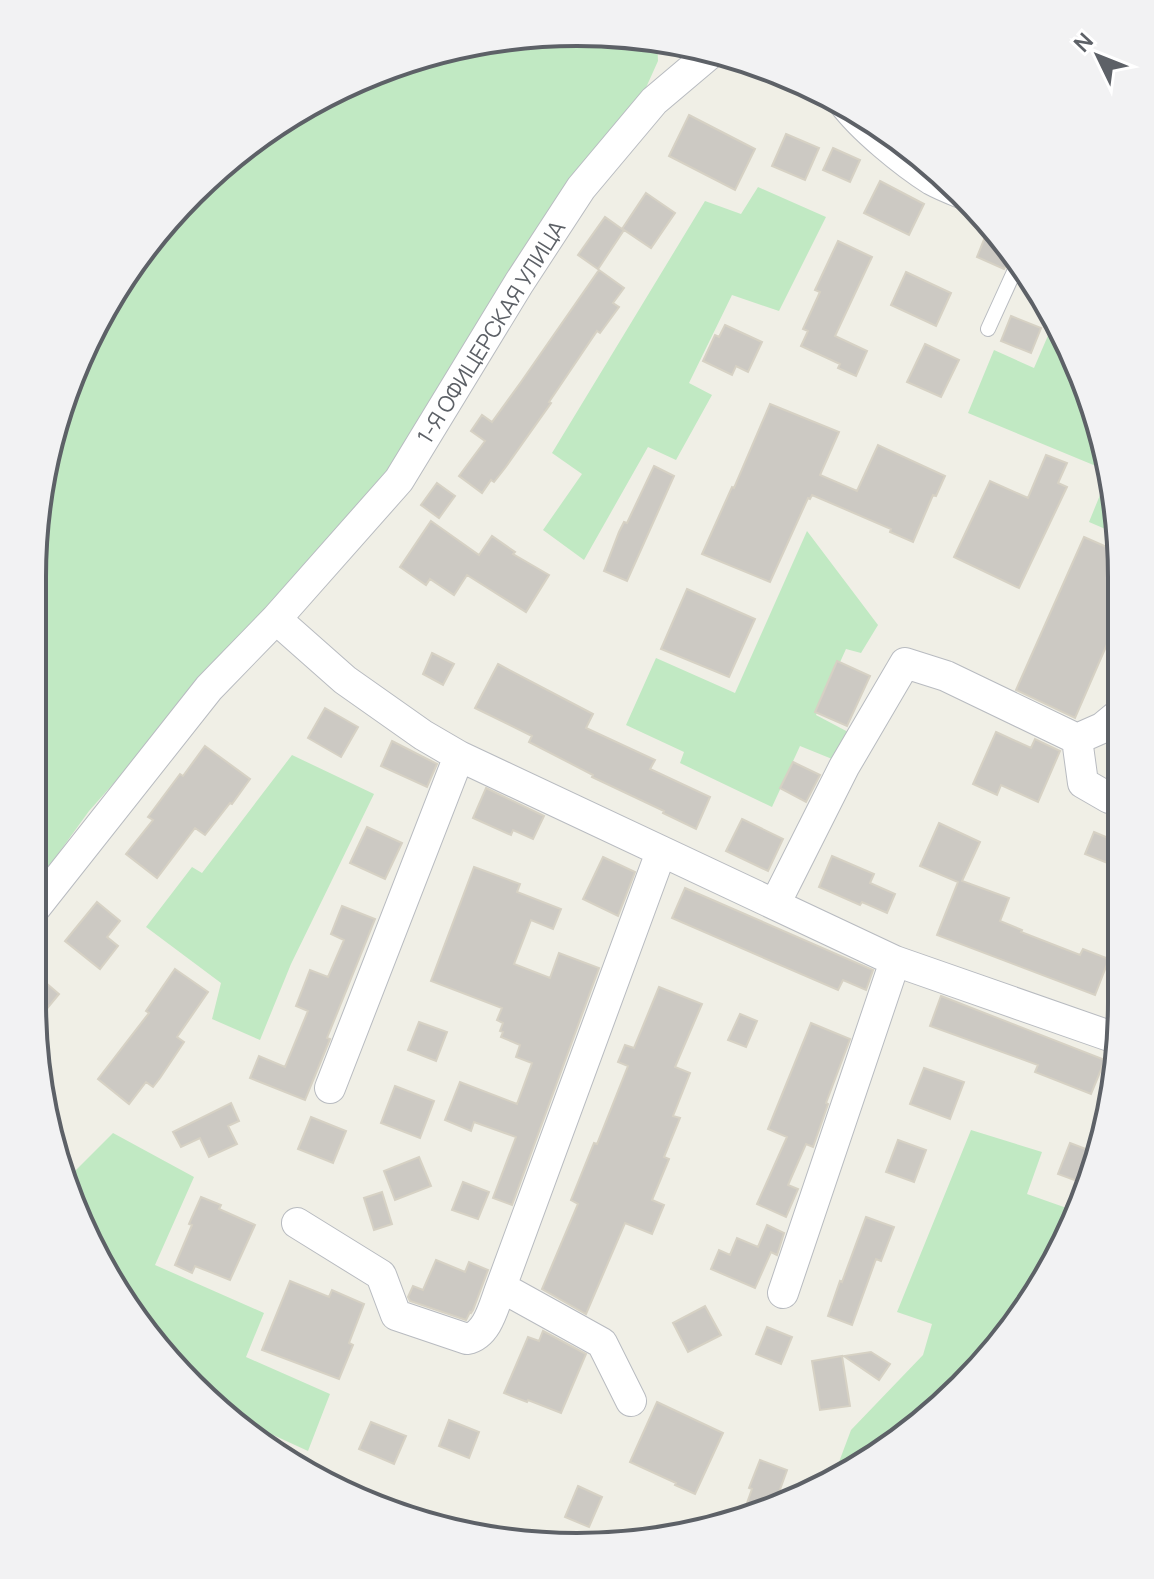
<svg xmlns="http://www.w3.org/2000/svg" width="1154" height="1579" font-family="Manrope,sans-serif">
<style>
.green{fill:#c1e9c3}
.building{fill:#ccc9c3;stroke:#d6d1c4;stroke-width:2}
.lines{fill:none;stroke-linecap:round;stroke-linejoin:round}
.lane-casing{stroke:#b8bbc0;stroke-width:16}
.street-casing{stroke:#b8bbc0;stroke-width:32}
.lane{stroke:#fff;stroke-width:14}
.street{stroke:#fff;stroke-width:30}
.labels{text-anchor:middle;stroke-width:6;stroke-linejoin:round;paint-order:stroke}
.street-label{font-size:22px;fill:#5d6167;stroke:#fff}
.rim{fill:none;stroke:#5d6167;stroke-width:4}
</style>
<rect width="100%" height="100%" fill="#f0efe6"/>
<path class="green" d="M541,33l107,4 9,2 1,22 -37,82 -234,333 -298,335 -57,79v-313l18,-141 74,-161 121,-130 91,-57 100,-37z
M758,187l68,30 -47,94 -47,-16 -43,88 23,12 -36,65 -28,-13 -64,113 -41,-30 39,-56 -30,-21 153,-252 36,13z
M1053,324l3,1 24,43 28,103 -140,-58 26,-63 40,18z
M1109,473l8,32v29l-28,-12z
M807,531l71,94 -17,28 -15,-4 -30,66 34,18 -13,28 -37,-15 -28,61 -92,-44 4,-11 -58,-27 30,-67 79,35z
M292,755l82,39 -83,170 -31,76 -48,-21 9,-36 -75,-56 46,-60 10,6z
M971,1130l71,22 -15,42 51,18 -12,31 -79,118 -78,73 -76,44 18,-48 72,-75 9,-31 -35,-12z
M113,1133l81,44 -39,88 109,48 -18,44 84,37 -22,57 -94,-43 -90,-104 -57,-125z"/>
<path class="building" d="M689,115l66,34 -20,41 -66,-34z
M786,134l33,14 -14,32 -33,-14z
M833,148l27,12 -10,22 -27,-12z
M880,181l44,23 -15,31 -45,-22z
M646,193l29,20 -24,35 -27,-18 -26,39 -20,-14 27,-38 17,12z
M987,232l17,7 10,14 -10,16 -27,-12z
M838,241l34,16 -37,79 32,15 -11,25 -18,-8 2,-4 -39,-18 7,-15 -5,-2 17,-37 -5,-2z
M599,270l25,18 -11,15 6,4 -19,26 -3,-2 -48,71 2,1 -46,65 -11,14 -3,-2 -9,13 -23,-17 26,-35 -14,-10 11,-16 10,7 29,-40z
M906,272l45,21 -15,33 -45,-21z
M1011,316l30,12 -10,25 -30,-12z
M725,325l37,17 -14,30 -12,-6 -4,9 -29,-14 12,-26 4,2z
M925,344l34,16 -18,37 -34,-15z
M770,404l69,28 -19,43 37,16 21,-46 67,31 -9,20 -3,-1 -20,47 -23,-10 1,-3 -79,-34 -2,4 -2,-1 -38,84 -68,-28 30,-67 2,1z
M1046,455l21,8 -9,20 9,4 -48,101 -65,-31 36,-76 38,17z
M654,466l20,10 -47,105 -23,-10 15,-39 5,-10 3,1z
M437,483l18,13 -16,22 -18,-13z
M431,521l48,34 13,-19 23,16 -2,2 36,21 -23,37 -59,-37 -13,20 -24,-16 -4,6 -26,-18z
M1084,537l34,15v67l-43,99 -59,-28z
M687,589l68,30 -26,58 -68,-28z
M432,653l22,11 -11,21 -20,-11z
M837,661l33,15 -23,50 -32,-14z
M498,664l95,50 -7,14 69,32 -5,9 60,28 -14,32 -33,-16 1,-2 -72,-34 1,-2 -64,-33 3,-6 -57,-28z
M325,708l33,19 -17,30 -33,-19z
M996,732l35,16 4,-9 25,12 -22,51 -37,-17 -4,10 -24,-11z
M392,741l45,23 -10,23 -46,-21z
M205,746l45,33 -18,25 -2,-1 -25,32 -10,-7 -38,50 -31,-24 27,-34 -5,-3 32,-43 3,2z
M793,762l27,13 -14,27 -26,-14z
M486,788l58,28 -11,23 -20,-9 -2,5 -38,-17z
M742,819l41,20 -15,32 -42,-20z
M939,823l41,19 -18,39 47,17 -9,23 22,9 -1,2 59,23 3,-6 26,10 -14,36 -158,-60 21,-53 -38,-16z
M367,827l35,16 -17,36 -35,-16z
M1094,832l26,11v25l-35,-14z
M832,856l42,18 -4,9 25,11 -8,19 -25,-11 -2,3 -41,-18z
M603,857l32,15 -17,44 -35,-17z
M474,867l46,17 -3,8 44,17 -8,20 -22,-9 -17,44 36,14 9,-25 40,15 -87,237 -19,-7 23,-61 -42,-15 -3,9 -26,-11 15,-38 57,22 15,-41 -16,-6 4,-12 -19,-8 2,-5 -3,-1 3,-8 -6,-3 5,-12 -71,-27z
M685,888l188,82 -7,20 -23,-10 -5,10 -166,-72z
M97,902l23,19 -13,16 11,9 -18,23 -35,-28z
M342,906l33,13 -48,119 3,1 -25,61 -55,-22 9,-22 26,11 23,-56 -12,-5 14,-36 18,7 16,-37 -13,-6z
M175,969l33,23 -31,45 7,5 -24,36 -7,9 -7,-5 -17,22 -31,-25 51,-66 -3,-2z
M32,971l27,23 -24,29 -3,-21z
M659,987l43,17 -27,63 15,6 -17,43 7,2 -16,39 5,2 -17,41 12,5 -12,29 -27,-11 -39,91 -44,-25 36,-85 -7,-4 23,-57 3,1 31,-78 -10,-4 7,-17 9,3z
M941,996l164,64 -14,34 -56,-22 3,-7 -108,-39z
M740,1014l17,7 -11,26 -18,-7z
M419,1022l28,10 -11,29 -28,-11z
M811,1023l39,16 -24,64 2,1 -15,43 -7,-3 -18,41 10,4 -12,28 -29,-13 30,-67 -19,-8z
M924,1068l40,14 -14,37 -40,-15z
M395,1086l39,15 -14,37 -39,-15z
M231,1103l8,18 -11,5 9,18 -28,13 -9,-19 -19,9 -8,-15z
M311,1117l35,14 -13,32 -35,-14z
M898,1140l28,10 -12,32 -28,-10z
M1070,1143l29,11 -11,31 -30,-11z
M419,1157l12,29 -36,14 -11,-29z
M463,1182l26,10 -11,27 -26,-9z
M382,1192l10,32 -18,6 -10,-32z
M201,1197l20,8 -2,4 36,16 -25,55 -35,-14 -3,7 -17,-8 17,-40 -3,-1z
M866,1217l28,10 -13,34 -5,-2 -24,66 -24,-9 12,-35 2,1z
M767,1225l17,8 -7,22 -6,-3 -16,36 -44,-19 8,-19 11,5 7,-17 21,9z
M436,1260l29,12 4,-10 19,8 -15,40 -2,3 -1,-1 -4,8 -56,-19 -2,-4 5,-11 10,4z
M290,1281l39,16 3,-7 32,14 -15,39 4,2 -14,34 -77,-29z
M705,1306l16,29 -33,17 -15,-29z
M767,1327l25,10 -11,27 -25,-10z
M543,1331l43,23 -25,59 -33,-13 -1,2 -23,-9 24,-56 11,4z
M871,1352l19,12 -11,16 -35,-24z
M842,1356l8,50 -30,4 -8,-49z
M657,1402l66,31 -28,61 -20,-9 1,-2 -46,-21z
M449,1420l30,12 -10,26 -30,-12z
M371,1422l35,14 -12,28 -35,-15z
M760,1460l27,10 -14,39 -31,8 10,-28 -3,-1z
M578,1486l24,11 -13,30 -24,-10z"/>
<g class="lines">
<defs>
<path id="lane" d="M988,329l31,-68"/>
<path id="street" d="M843,102c19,26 62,61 89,78 9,5 19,9 29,13
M276,619l69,61 78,55 36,21 436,205 226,79
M1077,739l6,44 26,15
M775,904l69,-137 61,-104 41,13 131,63 25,-11 17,-14
M32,912l177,-224 67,-69 123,-139 120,-197 62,-95 73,-87 58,-49
M330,1088l129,-332
M297,1223l84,52 15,40 71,24c21,-4 27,-34 34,-52l160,-435
M501,1287l101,56 29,58
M783,1293l112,-332"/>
</defs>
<use href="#lane" class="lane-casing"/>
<use href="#street" class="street-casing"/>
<use href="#lane" class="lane"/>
<use href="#street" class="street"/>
</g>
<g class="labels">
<g class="street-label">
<text transform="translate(491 332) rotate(-58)" y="8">1-Я ОФИЦЕРСКАЯ УЛИЦА</text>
</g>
</g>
<path d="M0 0H1154V1579H0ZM577 46H577A531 531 0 0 1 1108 577V1002A531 531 0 0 1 577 1533H577A531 531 0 0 1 46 1002V577A531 531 0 0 1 577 46Z" fill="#f2f2f3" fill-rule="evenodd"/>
<path class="rim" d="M577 46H577A531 531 0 0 1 1108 577V1002A531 531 0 0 1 577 1533H577A531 531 0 0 1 46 1002V577A531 531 0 0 1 577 46Z"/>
<g transform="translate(1098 56) rotate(313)" stroke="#ffffff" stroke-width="6" paint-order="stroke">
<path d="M0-6L14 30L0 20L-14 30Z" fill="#5d6167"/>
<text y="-12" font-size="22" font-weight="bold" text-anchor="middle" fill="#5d6167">N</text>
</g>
</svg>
